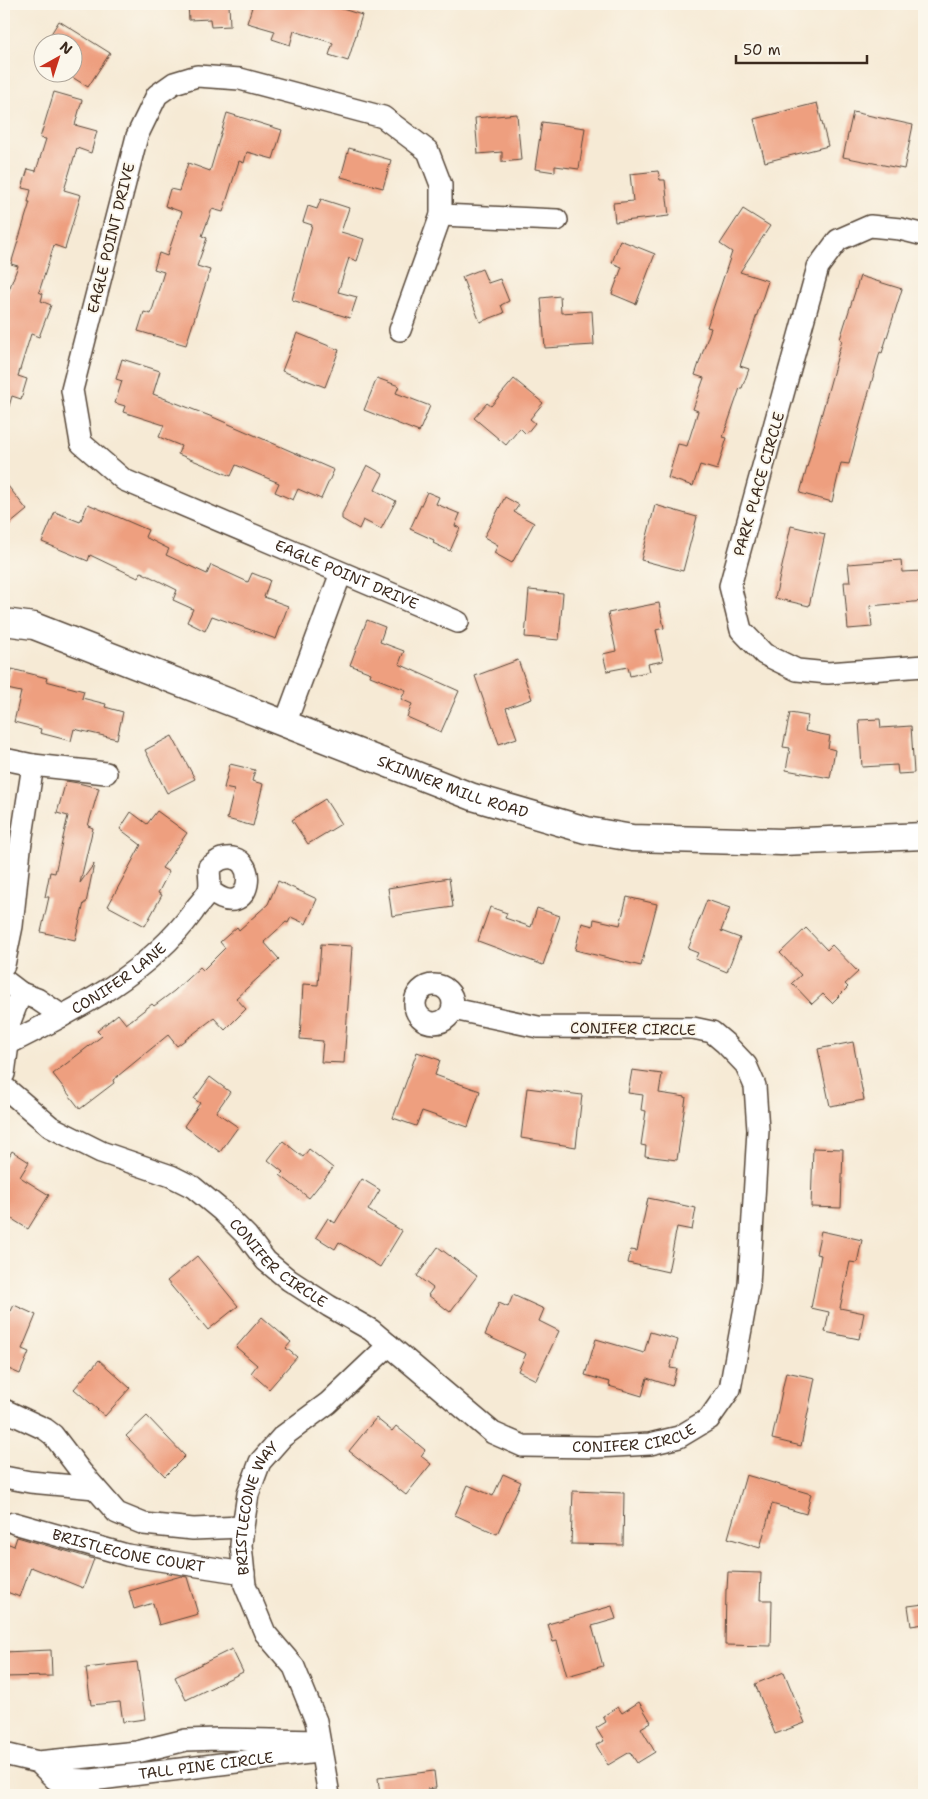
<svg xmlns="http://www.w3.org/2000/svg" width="928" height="1799" font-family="'Shantell Sans',sans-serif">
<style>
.building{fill:#ee9f7f}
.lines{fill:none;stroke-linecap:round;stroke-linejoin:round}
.minor-casing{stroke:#574739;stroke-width:24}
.tertiary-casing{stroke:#574739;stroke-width:29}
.minor{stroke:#fff;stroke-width:21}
.tertiary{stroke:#fff;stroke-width:26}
.labels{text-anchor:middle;stroke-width:4;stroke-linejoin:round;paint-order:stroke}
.street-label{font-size:15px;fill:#3b2a1e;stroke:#fbf7ec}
</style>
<rect width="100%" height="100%" fill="#fbf7ec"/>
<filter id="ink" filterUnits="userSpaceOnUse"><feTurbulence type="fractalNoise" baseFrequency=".02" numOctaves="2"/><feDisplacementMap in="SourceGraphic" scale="10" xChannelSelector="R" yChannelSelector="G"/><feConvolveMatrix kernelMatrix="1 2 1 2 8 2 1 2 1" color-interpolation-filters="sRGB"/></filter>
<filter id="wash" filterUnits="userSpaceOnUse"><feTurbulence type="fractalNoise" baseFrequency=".0096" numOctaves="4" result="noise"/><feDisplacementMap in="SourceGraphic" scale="20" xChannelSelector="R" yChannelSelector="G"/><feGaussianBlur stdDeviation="1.12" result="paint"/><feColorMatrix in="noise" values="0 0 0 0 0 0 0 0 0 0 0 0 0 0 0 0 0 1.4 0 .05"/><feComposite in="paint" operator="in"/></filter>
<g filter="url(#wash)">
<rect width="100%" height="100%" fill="#f6ead5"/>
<g id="blocks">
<path class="building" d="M188,4h41l1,22 -19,1 -1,-8 -21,1z
M253,4h73l36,11 -14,46 -19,-6 4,-12 -39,-12 -4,14 -18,-6 3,-8 -28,-8z
M59,21l51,32 -22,34 -16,-10v-35h-15l-8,-5z
M54,92l28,8 -7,25 22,6 -6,22 -14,-5 -13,42 17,5 -16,54 -11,-4 -15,47 4,2 -2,7 10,4 -12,32 -8,-3 -13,42 9,3 -6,20 -9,-3 -5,17 -3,-1v-109l14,-37 -7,-2 19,-62h-2l3,-12 -9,-2 6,-19 8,2 10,-32 -6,-1z
M817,103l11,43 -63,16 -11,-43z
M853,112l60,13 -9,44 -61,-12z
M227,113l55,17 -9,29 -26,-7 -3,11 -5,-2 -16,51 -11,-3 -10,27 5,2 -10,28 13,4 -24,75 -48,-14 6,-19 7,2 13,-42 -10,-3 5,-16 8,3 15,-44 -17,-6 5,-17 9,2 9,-28 22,8z
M517,114l4,46 -19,2v-10l-24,2 -3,-36z
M542,122l43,6 -6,41 -24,-3v6l-20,-3z
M349,148l42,12 -8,28 -42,-11z
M658,171l2,9h5l4,36 -54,6 -2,-19 20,-2 -3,-27z
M321,199l28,9 -8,24 23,7 -7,22 -8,-3 -11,34 19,5 -7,21 -58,-18 20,-75 -9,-3 5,-16 9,3z
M743,209l27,17 -30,46 28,9 -28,85 9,3 -7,19h-2l-17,49 4,1 -10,32 -17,-5 -7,21 -25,-8 10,-34 9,2 11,-35 -5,-2 11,-31 -9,-3 16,-47 -4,-1 25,-75 -12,-8z
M620,240l35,14 -19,50 -24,-10 10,-27 -10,-4z
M482,269l6,14 12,-4 9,22 -8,4 3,8 -24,9 -18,-45z
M860,276l42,13 -20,64 -2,-1 -31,112 -8,-1 -9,39 -32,-9 42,-153 -2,-1z
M560,296l1,17 31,-2 2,34 -49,3 -4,-50z
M297,333l42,17 -14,37 -43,-16z
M122,359l38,12 -7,23 62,24 119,52 -13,29 -23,-10 -5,11 -18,-8 4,-9 -43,-18 -5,11 -53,-22 3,-8 -22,-9 5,-12 -41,-13 2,-6 -10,-3 7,-22 -6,-2z
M377,378l22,8 -3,7 34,13 -11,26 -55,-22z
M514,379l29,24 -13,16 5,4 -9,11 -6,-6 -14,17 -32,-27 13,-15 4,3z
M367,465l16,9 -8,16 21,11 -15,28 -18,-9 -4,9 -17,-10v-5z
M4,481l23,29 -23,19z
M427,492l12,5 -3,7 24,10 -5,12 5,2 -10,23 -17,-8 1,-3 -24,-11z
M505,497l14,8 -5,7 20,11 -22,40 -18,-10 4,-8 -14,-8z
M88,504l60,26 -3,7 24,12 -3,6 41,19 4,-9 37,17 4,-9 18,7 -6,17 24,9 -12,33 -64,-23 -7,15 -18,-9 6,-13 -20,-9 4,-10 -36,-18 -3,6 -48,-23 -2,6 -46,-19 13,-30 25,10z
M655,505l42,12 -14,54 -42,-11z
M791,526l34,8 -16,72 -34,-8z
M901,560l1,12 22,-1v30l-54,5 2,21 -24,2 -4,-47h6l-2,-18z
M529,590l34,3 -4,47 -34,-3z
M659,603l5,25 -8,2 7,31 -15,3 2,7 -20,5 -2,-9 -21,4 -4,-17 13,-3 -8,-38z
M367,620l18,7 -5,15 24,9 -5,13 60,27 -18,41 -34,-15 5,-13 -11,-5 5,-9 -36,-14 1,-3 -21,-8z
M518,660l14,39 -26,9 11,30 -18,6 -24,-68z
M12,669l35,9 -1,3 38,10 -2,7 24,6 -1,3 18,5 -6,27 -43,-10 -3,12 -31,-8 1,-4 -27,-7 7,-30 -14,-3z
M790,713l18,3 -3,15 25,5 -2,12 7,2 -5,28 -44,-8 4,-22 -7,-1z
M880,719l1,9 30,-2 3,47 -16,1 -1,-9 -35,2 -3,-47z
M172,736l23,43 -28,14 -22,-43z
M230,764l25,6 -3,11 11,3 -10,42 -26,-7 7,-29 -10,-2z
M66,781l12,2 21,5 -11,38 5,2 -13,55 14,-19 -8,39h-2l-9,37 -34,-8 8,-35h-4l5,-25 5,1 13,-57 -11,-3z
M325,799l16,25 -33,20 -16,-24z
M157,811l30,22 -25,35 7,4 -11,21 4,2 -17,31 -37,-20 33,-61 -21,-16 11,-17 16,12z
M449,878l4,29 -61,9 -4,-28z
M278,881l39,18 -11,25 -15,-7 -3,6 -2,-1 -22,20 15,17 -43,39 10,11 -21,21 -11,-12 -37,28 -9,-11 -55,45 1,3 -34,26 -27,-35 49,-38 -5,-5 21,-17 8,10 26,-20 2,2 20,-15 26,-24 3,3 22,-22 -5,-6 17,-15 2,3 29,-26z
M627,897l30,7 -16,62 -66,-16 7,-27 11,3 1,-7 26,6z
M707,900l23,8 -9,23 19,7 -13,34 -32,-13 3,-6 -10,-4z
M490,907l17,6 -2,5 26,9 6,-19 23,8 -17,49 -65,-24z
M806,928l21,22 5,-5 26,27 -13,12 3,3 -16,16 -9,-9 -11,10 -20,-21 9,-8 -21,-22z
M321,944l31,2 -8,117 -23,-1 2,-21 -23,-2 3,-55 15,1z
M853,1042l11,58 -34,6 -12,-57z
M417,1052l23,8 -5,15 45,16 -12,36 -46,-16 -6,15 -23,-8z
M632,1070l30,4 -3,19 27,4 -9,63 -32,-4 1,-10 -5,-1 5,-34 -5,-1 2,-15 -15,-2z
M210,1077l20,15 -14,20 22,15 -18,25 -36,-26 16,-23 -6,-4z
M527,1088l55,7 -6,52 -55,-9z
M283,1141l20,16 6,-8 24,19 -24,30 -29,-23 3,-3 -15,-12z
M813,1148l30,1 -2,59 -30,-1z
M12,1151l17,11 -9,15 29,18 -21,34 -24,-15v-49z
M362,1179l18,11 -12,20 34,21 -22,36 -41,-25 -4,7 -19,-12 12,-19 7,5z
M648,1198l48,10 -4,22 -15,-3 -9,45 -40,-9 3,-13 6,1z
M821,1231l41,9 -5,23 -7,-1 -10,46 24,5 -5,26 -34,-7 4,-20 -18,-4 10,-53 -5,-1z
M438,1247l39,29 -27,36 -22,-17 5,-7 -16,-12z
M197,1256l41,50 -30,24 -41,-49z
M513,1295l31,14 -5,12 20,10 -23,49 -18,-9 8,-17 -41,-19 14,-32 9,4z
M14,1305l22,10 -14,34 7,3 -9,22 -16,-7v-59l7,3z
M262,1317l29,25 -5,6 11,9 -28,32 -18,-16 6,-8 -21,-18z
M650,1332l28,8 -8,28 7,1 -5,17 -25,-8 -5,18 -33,-10 1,-4 -25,-7 11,-36 48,14z
M99,1360l31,28 -25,28 -31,-27z
M786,1372l29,6 -14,68 -29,-7z
M147,1416l38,40 -20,20 -39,-40z
M376,1418l16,13 4,-5 29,24 -4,6 10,8 -25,31 -57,-44z
M503,1474l18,8 -24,52 -42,-19 13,-30 25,11z
M746,1475l65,19 -5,20 -34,-10 -12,44 -32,-10z
M573,1491l51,2 -1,52 -52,-1z
M17,1537l77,22 -11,29 -52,-21 -11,30 -16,-6v-49l10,4z
M728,1572l33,1 -1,27h12l-1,46 -46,-1 1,-56h1z
M181,1576l6,1 11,37 -39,11 -6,-22 -19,6 -5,-18z
M924,1604v20l-13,2 -3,-20z
M612,1606l4,13 -24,7 11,40 -36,10 -10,-35 -4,1 -5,-18z
M232,1649l11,23 -57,28 -11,-23z
M51,1650l1,26 -48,1v-25z
M137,1662l8,57 -22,3 -3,-20 -29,3 -5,-37z
M784,1672l21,51 -30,11 -20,-50z
M639,1702l12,20 -10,6 14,24 -18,11 -7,-11 -22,13 -12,-20 8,-4 -8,-13 10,-6 -3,-6 15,-9 4,6z
M434,1771l2,17 -9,1 1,6h-48l-2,-17z"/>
</g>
</g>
<g filter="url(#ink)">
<use href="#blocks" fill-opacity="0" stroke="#574739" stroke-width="1"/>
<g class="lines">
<defs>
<g id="minor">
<path d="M441,215l116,5"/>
<path d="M924,235l-24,-6 -30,-3 -32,14 -20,27 -88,319 11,44 23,24 33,16 31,3 96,-7"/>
<path id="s1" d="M400,330l41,-115v-30l-13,-34 -45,-34 -143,-38 -43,-3 -23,7 -17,12 -20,41 -65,254 9,53 43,37 334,142"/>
<path d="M285,724l56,-151"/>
<path d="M4,759l29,6 73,8"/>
<path d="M4,965l8,-39 8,-77 13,-84"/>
<path d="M4,980l17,13 16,6 25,17"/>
<circle cx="434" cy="1004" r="19"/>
<path id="s2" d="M8,1044c67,-34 140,-70 185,-132 4,-7 13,-14 16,-22 2,-6 0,-16 0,-23 4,-2 9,-7 13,-8 39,-12 32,69 -13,31"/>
<path d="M4,1074l4,-30 1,-20 12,-31"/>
<path id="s3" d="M4,1087l47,40 50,25 70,24 22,11 29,24 25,25 19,25 23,19 40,26 42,24 122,103 30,13 74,1 53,-3 29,-7 30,-18 21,-30 19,-104 9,-155 -3,-44 -9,-21 -21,-22 -13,-11 -19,-4 -155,-1 -85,-18"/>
<path d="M4,1410l41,19 8,6 29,38 35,40 27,11 49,5 50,-2"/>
<path d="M4,1477l26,5 65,6"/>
<path id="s4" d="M14,1523l113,32 117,18"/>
<path d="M4,1754l34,8 99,-10 49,-12 32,-1 101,2"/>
<path id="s5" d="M38,1762l17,17 37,1 225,-28"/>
<path id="s6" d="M329,1795l-13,-74 -22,-54 -29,-34 -20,-48 -4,-40 2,-18 5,-33 12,-32 22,-25 46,-34 61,-58"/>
</g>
<g id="tertiary">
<path id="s7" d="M4,622l30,4 439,171 113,33 46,8 149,4 143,-6"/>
</g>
</defs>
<use href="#minor" class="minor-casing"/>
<use href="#tertiary" class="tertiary-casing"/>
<use href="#minor" class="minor"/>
<use href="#tertiary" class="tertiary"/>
</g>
</g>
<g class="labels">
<g class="street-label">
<text transform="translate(111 238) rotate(-76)" y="5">EAGLE POINT DRIVE</text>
<text transform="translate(759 484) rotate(-74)" y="5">PARK PLACE CIRCLE</text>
<text dy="5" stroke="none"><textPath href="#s1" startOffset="1141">EAGLE POINT DRIVE</textPath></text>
<text dy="5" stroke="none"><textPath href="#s7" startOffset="479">SKINNER MILL ROAD</textPath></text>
<text dy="5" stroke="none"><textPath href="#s2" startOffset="129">CONIFER LANE</textPath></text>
<text transform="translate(633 1029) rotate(1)" y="5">CONIFER CIRCLE</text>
<text dy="5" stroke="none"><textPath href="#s3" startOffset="331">CONIFER CIRCLE</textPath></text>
<text dy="5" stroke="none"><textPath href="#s3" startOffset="751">CONIFER CIRCLE</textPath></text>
<text dy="5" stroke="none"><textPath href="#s6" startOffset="310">BRISTLECONE WAY</textPath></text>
<text dy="5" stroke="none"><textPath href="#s4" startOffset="118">BRISTLECONE COURT</textPath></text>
<text dy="5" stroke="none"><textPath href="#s5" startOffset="176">TALL PINE CIRCLE</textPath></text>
</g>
</g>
<rect width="928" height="1799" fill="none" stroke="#fbf7ec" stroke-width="20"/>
<g transform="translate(58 58) rotate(39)"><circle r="24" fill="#fbf7ec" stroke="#aea59a"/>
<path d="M0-4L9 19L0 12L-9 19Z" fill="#c8321e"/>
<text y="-8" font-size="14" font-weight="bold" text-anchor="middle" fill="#3b2a1e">N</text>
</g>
<path d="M736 55v8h131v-8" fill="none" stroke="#3b2a1e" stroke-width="2.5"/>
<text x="743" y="55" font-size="15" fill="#3b2a1e" stroke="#fbf7ec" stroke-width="4" paint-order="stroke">50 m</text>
</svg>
